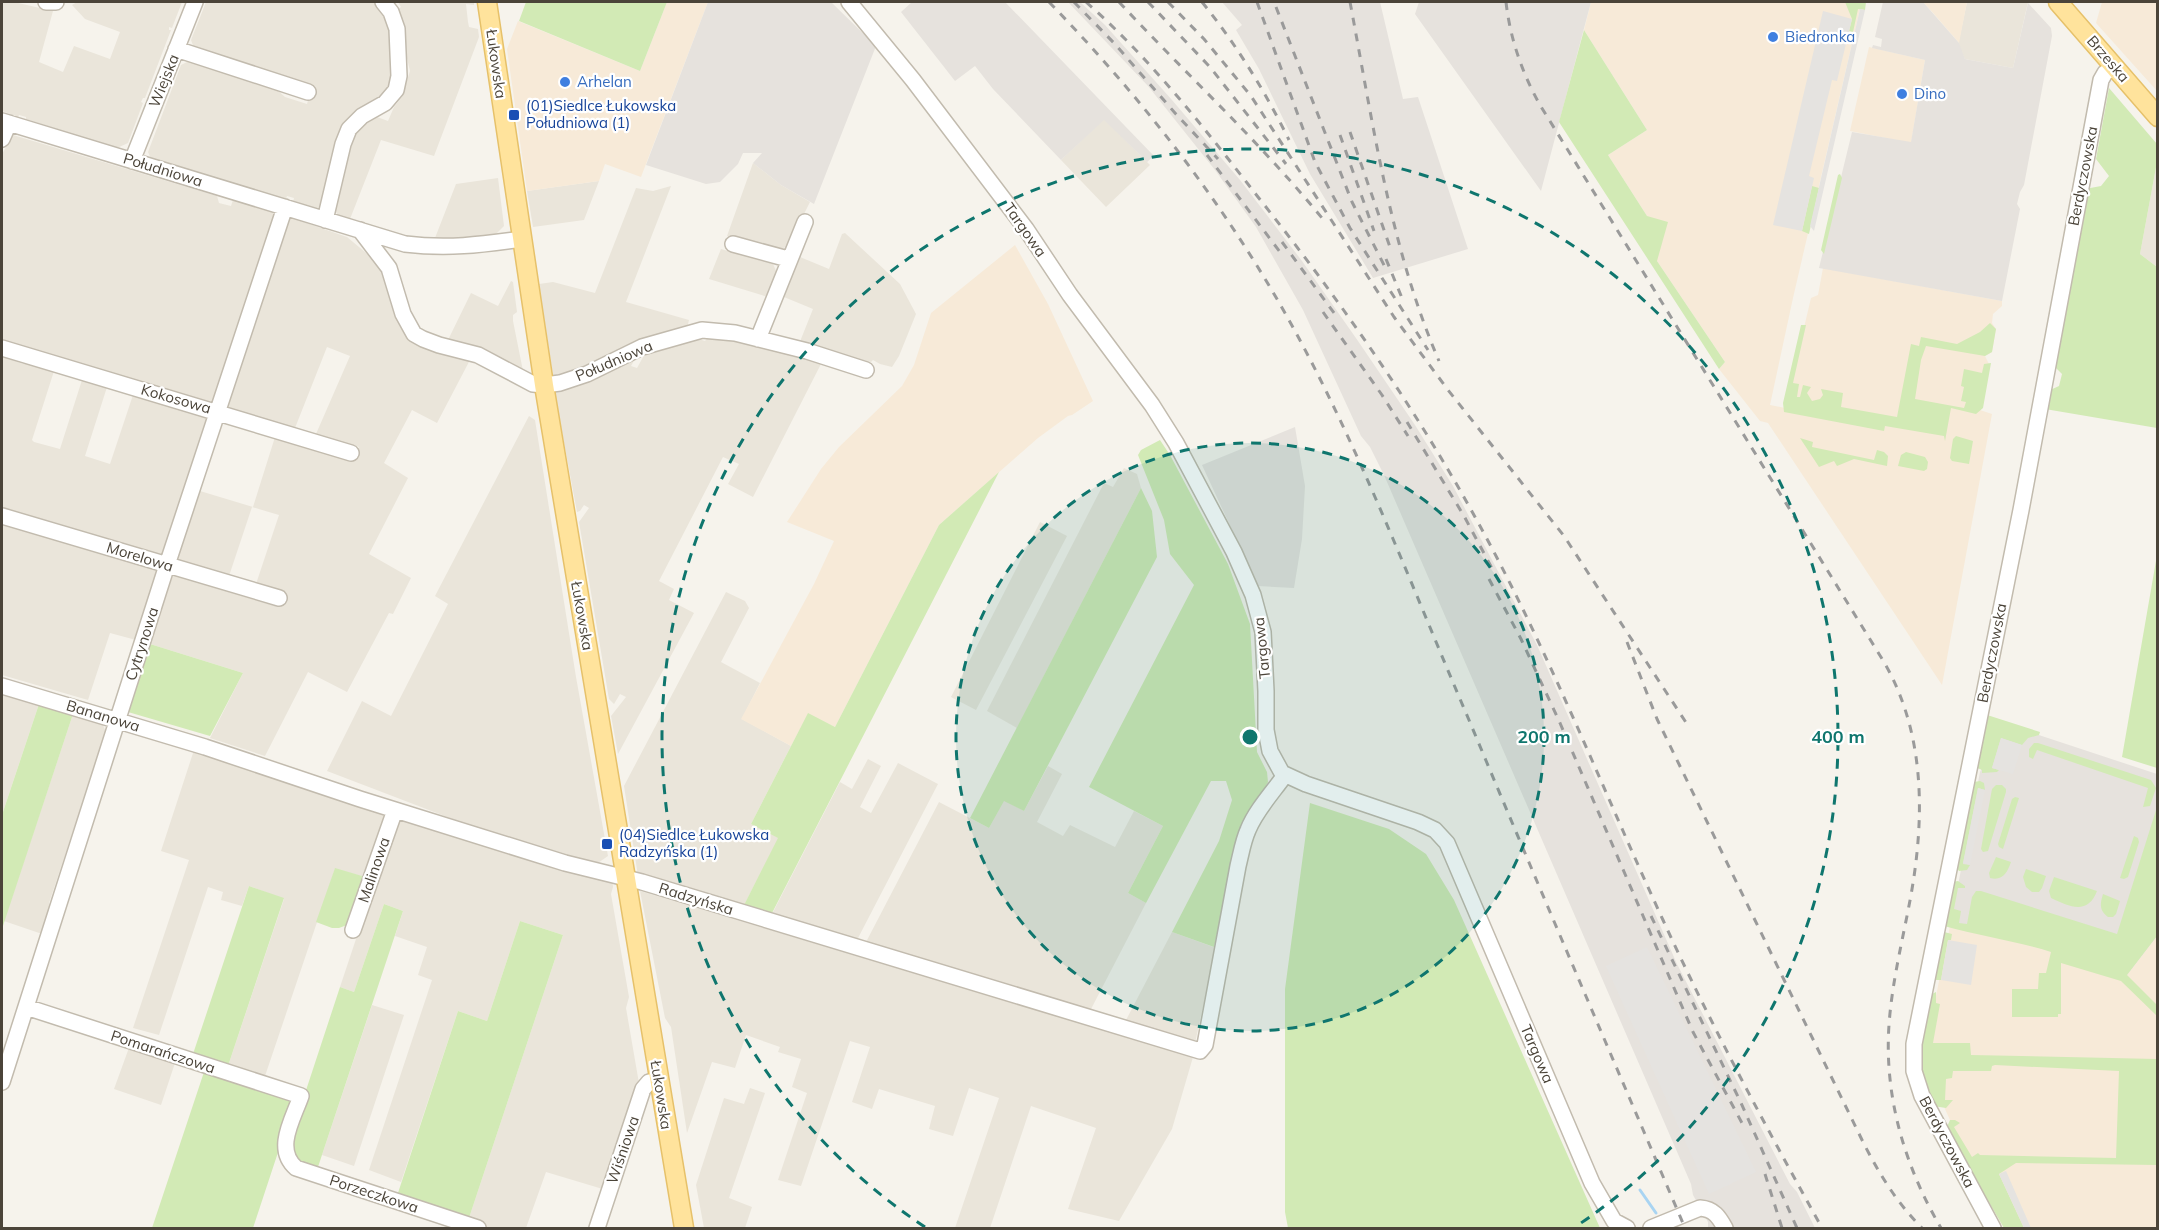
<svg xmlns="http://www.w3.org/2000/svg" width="2159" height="1230" font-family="Mulish,sans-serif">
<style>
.residential{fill:#eae5da}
.commercial{fill:#f7ead8}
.industrial{fill:#e6e2dd}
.green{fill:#d2eab5}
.parking{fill:#e5e3e0}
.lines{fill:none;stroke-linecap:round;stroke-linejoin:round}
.stream{stroke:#a9d4f2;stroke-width:3}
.minor-casing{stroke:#c2bbae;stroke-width:18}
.major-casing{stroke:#e6c16a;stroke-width:21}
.minor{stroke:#fff;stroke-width:15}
.major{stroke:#ffe39c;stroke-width:18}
.rail{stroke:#9a9a9a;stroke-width:3;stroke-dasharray:8 8;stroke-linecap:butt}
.ring{fill:none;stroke:#0f766e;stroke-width:3;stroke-dasharray:10 8}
.shop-dot{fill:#3f7fe0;stroke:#fff;stroke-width:2}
.transit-dot{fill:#1a4fb4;stroke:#fff;stroke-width:2}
.labels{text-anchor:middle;stroke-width:4.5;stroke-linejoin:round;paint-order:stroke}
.shop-label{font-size:15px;fill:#366cbe;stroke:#fff;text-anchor:start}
.street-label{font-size:15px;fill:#4b4439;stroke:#fff}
.transit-label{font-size:15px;fill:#164399;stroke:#fff;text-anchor:start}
.centre{fill:#0f766e;stroke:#fff;stroke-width:3}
.ring-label{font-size:18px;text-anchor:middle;font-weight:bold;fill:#0f766e;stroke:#fff;stroke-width:4.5;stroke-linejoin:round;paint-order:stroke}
</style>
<rect width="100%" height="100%" fill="#f6f3ec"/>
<path class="residential" d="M2,2h12l39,9 -14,51 24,10 11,-26 36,13 10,-27 -35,-13 -13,-14 5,-3h105l-10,26 -3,-1v3h2l-26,68h-2l-2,4 2,1 -15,40 -11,5 -91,-29v-2l-7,-2 -1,2 -16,-6z
M206,2h168l9,8 6,14 4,48 -4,17 -12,12 -19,11 -36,94 -9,4 -20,-7 1,-5 -7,-2 -2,5 -134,-42 -3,-7 33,-87 8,-4 87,28 9,8 22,7 5,-18 -118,-38 -3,-8z
M398,2h76v3l-8,-1 2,18 1,5 9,2 1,8 -45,119 -53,-16 -31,79 -12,-4 -3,-4 19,-76 9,-9 14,-9 11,4 6,-14 8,-10 8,-26 -4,-17 -1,-26 -7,-19 3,-2z
M1967,2h61l-15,66 -48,-9 -7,-14z
M1104,119l46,46 -44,42 -45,-47z
M13,135l204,61 2,7 12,3 2,-6 43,12 -62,191 -212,-63v-186z
M2157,162v105l-17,-13z
M753,163l28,22 29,17 -22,44 -9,4 -52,-14z
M498,178l6,48 -8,8 -36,5 -25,-1 21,-54z
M599,181l-15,39 -51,7 -6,-36z
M671,186l-45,116 63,18 -2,8 -129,49 -5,-2 -14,-91 14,-2 42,11 41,-105 17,3z
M289,217l58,20 36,30 26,67 62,24 -34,65 -25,-13 -28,53 24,15 -39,76 42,24 -18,36 -4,-1 -42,79 -39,-20 -43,84 -55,-18 33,-65 -93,-29 23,-69 105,32 6,-13 -28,-10 23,-69 -27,-8 -23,69 -52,-16 23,-69 53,16 22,-70 77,23 7,-13 -43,-13 34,-78 -23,-9 -32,81 -68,-21z
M845,233l55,51 16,30 -17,42 -7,11 -12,-3 -7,-4 -2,2 -72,-18 14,-35 -29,-12 16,-40 29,12 13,-35z
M721,249l52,15 4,9 -9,24 -59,-18z
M511,281l2,1 4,30 -4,3v6l10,50 -75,-31 23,-47 27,13z
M710,335l50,11 34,11 2,-3 26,8 -69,135 -25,-13 11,-20 -16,-7 -64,124 15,8 -5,11 25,13 -76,141 -7,-38 15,-19 -6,-3 -6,10 -5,-5 -30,-177 10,-14 -5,-3 -4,6 -3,1 -23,-123 82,-32 -5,9 6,2 10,-18 49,-12 9,3z
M2,356l21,8 2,-1 29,8 -22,69 2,2 26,7 22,-69 25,7 -22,69 25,8 23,-69 76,21 -45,139 -5,1 -157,-47z
M529,416l6,4 41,257 32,179 -13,9 -119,-37 -149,-57 35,-70 29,15 57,-112 -13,-8z
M1124,468l13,6 4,14 -124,240 -30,-17 117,-228 9,4z
M1040,522l27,14 -91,174 -25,-13z
M2,524l157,47 -23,69 -26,-7 -22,67 -86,-25z
M726,592l19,9 4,7 -28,54 39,21 -18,36 49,27 -40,78 28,14 -36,69 -105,-31 -14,-90z
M2,693l37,11 -37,111z
M73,714l29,9 4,9 -57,171 4,9 -8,23 -41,-14z
M194,750l196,67 -21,61 -34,-9 -71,210 -37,-10 57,-170 -35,-13 -7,20 -21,-6 2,-8 -15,-5 -49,148 -26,-7 56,-168 -28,-9z
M868,759l13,7 -21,41 11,6 27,-50 40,21 -81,156 -86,-24 69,-134 12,7z
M1048,766l14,8 -25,48 26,14 7,-11 45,22 19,-36 29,15 -35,67 18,10 -56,108 -225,-67 74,-142 50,26 15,-28 20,11z
M396,819l216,58 1,10 -2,7 18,103 -3,11 14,81 -34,101 -60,-18 -20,56h-36l-22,-7 95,-286 -43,-14 -33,100 -29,-10 -57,171 -32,-12 63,-190 -14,-5 9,-28 -32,-11 8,-25 -19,-7 -30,88 -14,-5z
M640,891l553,166 -21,72 -53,92 -51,-12 28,-81 -65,-22 -41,122h-35l44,-130 -30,-10 -16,48 -24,-7 6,-23 -56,-17 -7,20 -20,-7 18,-55 -20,-6 -49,145 -23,-6 29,-87 -15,-6 9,-28 -23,-7 2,-5 -34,-12 -11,33 -23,-6 -25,71 -16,-106 -6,-9z
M1172,932l44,16 -21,95 -70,-21z
M372,1005l32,10 -50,151 -32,-11z
M130,1045l46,15 -15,45 -47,-16z
M750,1088l15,5 -36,105 23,9 -7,21h-41l-8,-43 28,-87 20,6z"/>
<path class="commercial" d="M667,2h41l-67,175 -36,-13 -6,17 -72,10 -20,-142 11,-28 122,50z
M1591,2h275l-6,7 -67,289 -23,107 15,3 26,-110 7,-3 5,-27 179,33v5l-9,8 -1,9 4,6 -4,23 -7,4 4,8 -9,46 12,4 -50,271 -174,-262 -8,-2 -41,-52 6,-7 -68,-101 -10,-45 -39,-61 39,-25 -63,-100z
M1923,2h44l-8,41 -25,-29z
M2102,2h55v89l-61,-68z
M1869,47l56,13 -14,83 -61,-12z
M1015,245l33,59 45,97 -21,14 -4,1 -30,22 -99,87 -104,202 -27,-13 -17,32 -50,-27 73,-135 20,-43 -47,-19 34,-53 18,-22 63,-61 12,-21 17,-52z
M1951,921l176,54 30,-39v292h-147l-61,-105 1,-3 -27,-59z"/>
<path class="industrial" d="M708,2h123l45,44 -62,158 -33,-19 -28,-22 9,-10h-19l-5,11 -18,18 -14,2 -60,-19z
M912,2h93l149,154 -7,6 -43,-42 -43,40 -68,-71 -18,-23 -20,15 -54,-69z
M1068,2h12l25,23 67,75 68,80 62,81 56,80 57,84 38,61 84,159 140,319 113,220 7,8 18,36h-107v-6l-15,-27 -2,-11 -307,-709 -14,-28 -9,-11 -58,-126 -47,-83 -41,-57 -67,-84z
M1222,2h158l23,97 15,-2 50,152 -95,29 -63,-104 -51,-105 -23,-39 6,-5z
M1419,2h172l-50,189 -126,-177z
M1883,2h40l36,41 6,16 48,9 15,-65 23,25 1,8 -28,149 -4,7 -3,12 3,5 -18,92 -183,-33 33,-136 59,10 14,-82 -53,-12 1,-3 8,2 1,-8 -7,-2z
M1295,427l10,59 -3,53 -8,49 -36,-2 -56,-121z
M2002,723l155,51v162l-30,39 -176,-54 29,-149z"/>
<path class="green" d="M526,2h141l-27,69 -121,-50z
M1845,2h21l-1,8 -7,-1 -5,23 -4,-1 3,-12z
M1584,30l63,100 -39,25 39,61 21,6 -11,39 68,101 -6,7 -160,-247z
M2109,88l48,56v18l-17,92 17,13v161l-112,-19 3,-18 11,-5 3,-12 -8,-8 31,-177 16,-3 8,-10 -13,-17z
M1840,174l2,4 -18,76 -3,-4 17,-75z
M1812,186l7,2 -10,46 -7,-3z
M1990,323l6,6 -4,23 -7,4 -59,-10 -5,14 -6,39 49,9 2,-6 -5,-1 3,-14 -3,-1 3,-17 18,4 2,-9 7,-1 -8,45 -7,6 -25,-6 -6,33 -1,-5 -59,-10 -1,5 -100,-19 -1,-9 18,-78h5l-13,58 6,1 -2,13h3l3,-12 8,2 -4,6 5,8 8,-2 3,-4 -2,-6 22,4 -2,14 56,10 14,-73 8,2 2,-9 36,7 23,-12z
M1956,436l17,5 -4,23 -17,-3 -2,-3 3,-19z
M1800,438l13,4 -1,5 62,13 3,-10 7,2 4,4 -1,10 -33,-7 -17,7 -3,-5 -15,6z
M1160,440l10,15 58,109 22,60 7,128 10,20 1,10 -30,56 -24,109 -42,-15 47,-91 13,-41 -6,-19h-15l-65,122 -18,-10 35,-67 -74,-39 105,-202 -24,-31 -6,-34 -26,-65 3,-5z
M1906,452l19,5 3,5 -1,7 -3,2 -26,-5 3,-11z
M999,472l-228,443 -28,-8 35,-69 -27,-14 57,-111 27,14 104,-202z
M1141,488l11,23 5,46 -133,254 -20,-10 -15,27 -19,-10z
M2157,555v213l-35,-11z
M150,644l93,29 -33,63 -82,-24z
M39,704l34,10 -71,215v-114z
M1984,714l56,18 -1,3 -11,3 -6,7 -21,-7 -9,30 7,2 -2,2 -15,1v-3l-7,-3z
M2034,743h4l113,37 5,8 -6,18 -7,1 5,-19 -111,-38 -4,9 -4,-2v-8z
M1980,781l4,2 1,7 -7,-2 -15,76 7,1 -3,5 -8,1 -4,-5 15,-80 4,-4z
M1996,785h6l4,4v3l-18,59 -5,1 -2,-3 11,-60z
M2015,797l4,1 -16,51 -4,-2 -1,-3 14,-45z
M1310,803l79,26 37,25 28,46 146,328h-312l-3,-16v-223z
M2157,807v129l-30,39 30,30v11l-36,-35 -60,-18v51h-3v3h-46v-28h26l1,-16h7l5,-21c-35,-11 -71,-16 -107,-26l8,-44 6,-1 7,5v2h-7l-4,21 7,2 -2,12 8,1 5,-27 4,-6h5l136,43z
M2134,836l4,2 1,4 -11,35 -4,2 -4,-1z
M1996,857l15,5c-4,11 -8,19 -21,16l-1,-5z
M335,868l34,10 -22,47 -8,3h-7l-16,-6z
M2026,869l20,7 -4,12 -3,4h-7l-6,-5 -3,-10z
M2054,877l43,14c-9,24 -27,16 -46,7l-2,-7z
M249,886l35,12 -57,171 -35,-12z
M2103,894l17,7 -4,13 -3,3h-5c-9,-7 -8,-13 -5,-23z
M384,904l19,7 -86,259 -22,-7 -7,-18 52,-158 14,5z
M520,921l43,14 -95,286 -72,-22 62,-188 29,10z
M1944,932l8,2 -1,6h-3l-7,40h-6l-3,-8z
M1936,992v11l4,1 -7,39h37l1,12 186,4v106l-141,-2 -17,11 25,54h-20l-58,-99 4,-9h5l5,3 -6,4 18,30 6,-4 2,2 136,3 3,-87 -124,-6 -3,1 -1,5h-38l-1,7 -6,1 -1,21h8l-7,8 -13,-2 -15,-45 12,-66z
M205,1069l81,25 7,8v5l-40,121h-101z"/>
<path class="parking" d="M1860,9l5,1 -51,221 -4,-5z
M1823,11l29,8 -15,62 -5,-1 -23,96 5,2 -12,53 -29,-6z
M2001,738l21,7 -9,29 -21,-6z
M1978,788l7,2 -15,75 -7,-2z
M1948,940l29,5 -6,40 -30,-5z
M1647,947l109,225 -47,22 -103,-228z
M2006,1171l25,57h-7l-25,-54z"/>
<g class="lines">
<path class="stream" d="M1640,1190l16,23"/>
<defs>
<path id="minor" d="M46,2h10
M849,2l64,78 113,149 44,66 82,110 24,38 58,109 19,43 10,37 3,59v39l4,21 12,22 24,11 112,38 17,8 12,13 145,340 22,38 13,7
M176,49l132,43
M2,121l403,123c42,5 75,1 117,-5
M2,139l7,-16
M132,161l63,-159
M325,220l18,-76 6,-15 13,-13 23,-13 11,-13 3,-14 -2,-47 -6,-17 -8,-10
M360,230l29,38 14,46 11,20 9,5 16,6 39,10 55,29 11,1 16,-2 27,-9 55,-27 60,-17 33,3 72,18 59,19
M733,244l55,15
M758,339l47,-117
M2,348l349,105
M2,516l277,82
M2,686l203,61 155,52 205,64 77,19 558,169 5,-6 33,-179c3,-12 5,-25 10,-36 8,-20 25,-38 37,-55
M353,930l42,-120
M26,1007l275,89c-8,23 -27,53 -5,72l182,60
M2,1082l165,-517 118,-358
M597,1228l46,-139 6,-7 10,-2
M1651,1228l49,-20c14,1 19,9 25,20
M1993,1228l-71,-132 -8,-25v-27l107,-534 80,-430 4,-7 9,-6"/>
<path id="major" d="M487,2l57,383 140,843
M2058,2l100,115"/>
</defs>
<use href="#minor" class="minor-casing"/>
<use href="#major" class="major-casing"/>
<use href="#minor" class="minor"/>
<use href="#major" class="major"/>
<path class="rail" d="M1049,2c96,99 180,208 246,329 68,125 118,259 174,389 71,170 144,339 216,508
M1074,2l40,41 61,70 43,46
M1086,2c65,57 119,127 172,195 82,103 159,213 222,329 70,128 122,262 183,394 48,105 103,207 159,308
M1119,2c67,72 140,139 203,216
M1148,2l62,65 76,97
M1168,2l36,37 47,57 143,221 54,73 116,146 123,188
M1202,2c34,42 63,89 87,138
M1257,2l58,160 35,66 78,122
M1350,2c23,121 40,245 89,359
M1506,2c4,36 16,71 34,103l344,557c41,71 41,154 27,233 -8,44 -19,86 -22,130 -5,72 16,142 52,203
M1276,7l76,195 34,67
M1350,132l42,121
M1340,135l34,96
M1207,155l76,101
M1282,242l55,75
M1386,259l16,39
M1323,312l59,83 26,41
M1407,422l57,94 37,69
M1489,579l32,60 39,84 133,309 49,91
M1627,642l30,77 207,425c16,31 33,59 58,84
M1651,916l90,187 56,125
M1765,1174l17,54"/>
</g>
<circle cx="1250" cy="737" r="294" fill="#0f766e" fill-opacity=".12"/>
<g class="ring">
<circle cx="1250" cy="737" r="294"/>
<path d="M925 1227A588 588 0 1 1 1575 1227"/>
</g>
<g class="shop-dot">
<circle cx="1773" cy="37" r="6"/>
<circle cx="565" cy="82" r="6"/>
<circle cx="1902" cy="94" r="6"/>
</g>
<g class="transit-dot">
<rect x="508" y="109" width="12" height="12" rx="3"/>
<rect x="601" y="838" width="12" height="12" rx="3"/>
</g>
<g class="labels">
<g class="shop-label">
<text x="1785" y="42">Biedronka</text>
<text x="577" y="87">Arhelan</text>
<text x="1914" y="99">Dino</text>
</g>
<g class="street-label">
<text transform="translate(2108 59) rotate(49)" y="5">Brzeska</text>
<text transform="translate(496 64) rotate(82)" y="5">Łukowska</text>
<text transform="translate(164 81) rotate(-68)" y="5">Wiejska</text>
<text transform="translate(163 170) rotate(17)" y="5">Południowa</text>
<text transform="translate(2083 176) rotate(-79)" y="5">Berdyczowska</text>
<text transform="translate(1025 230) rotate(55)" y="5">Targowa</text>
<text transform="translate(614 361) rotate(-23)" y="5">Południowa</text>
<text transform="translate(176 399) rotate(16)" y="5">Kokosowa</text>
<text transform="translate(140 557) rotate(17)" y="5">Morelowa</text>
<text transform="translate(582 616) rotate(80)" y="5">Łukowska</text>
<text transform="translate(142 644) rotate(-72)" y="5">Cytrynowa</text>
<text transform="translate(1262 648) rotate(-96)" y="5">Targowa</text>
<text transform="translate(1992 653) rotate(-79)" y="5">Berdyczowska</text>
<text transform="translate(103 716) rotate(17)" y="5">Bananowa</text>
<text transform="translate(374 870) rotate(-71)" y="5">Malinowa</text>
<text transform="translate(696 899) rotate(17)" y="5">Radzyńska</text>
<text transform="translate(163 1052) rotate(18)" y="5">Pomarańczowa</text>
<text transform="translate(1537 1054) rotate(67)" y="5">Targowa</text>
<text transform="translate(661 1095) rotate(81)" y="5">Łukowska</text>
<text transform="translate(1947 1142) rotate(62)" y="5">Berdyczowska</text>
<text transform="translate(623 1150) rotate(-71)" y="5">Wiśniowa</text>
<text transform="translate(374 1194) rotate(18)" y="5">Porzeczkowa</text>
</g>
<g class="transit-label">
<text x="526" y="111">(01)Siedlce Łukowska<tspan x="526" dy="17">Południowa (1)</tspan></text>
<text x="619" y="840">(04)Siedlce Łukowska<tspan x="619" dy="17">Radzyńska (1)</tspan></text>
</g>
</g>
<circle cx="1250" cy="737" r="9" class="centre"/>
<g class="ring-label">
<text x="1544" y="743">200 m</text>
<text x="1838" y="743">400 m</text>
</g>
<rect width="2159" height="1230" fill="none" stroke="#4b4439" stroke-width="6"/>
</svg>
